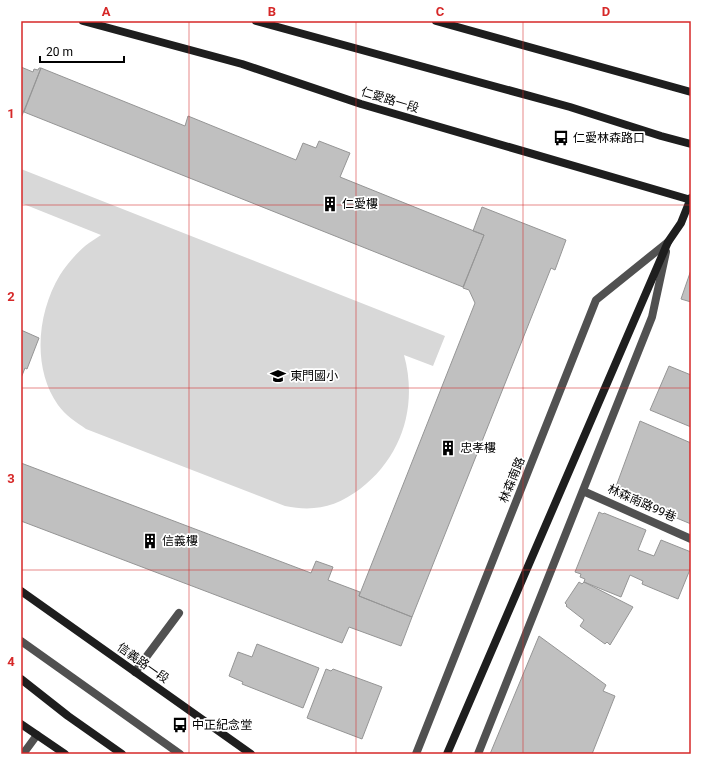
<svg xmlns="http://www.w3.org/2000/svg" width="712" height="775" font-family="Roboto,'Noto Sans TC',sans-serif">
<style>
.green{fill:#d8d8d8}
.building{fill:#c0c0c0;stroke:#959595}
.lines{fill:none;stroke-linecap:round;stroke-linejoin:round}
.lane{stroke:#515151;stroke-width:8}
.secondary{stroke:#1e1e1e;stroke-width:8}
.grid{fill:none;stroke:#d62828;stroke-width:1;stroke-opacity:0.55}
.labels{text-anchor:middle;stroke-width:3.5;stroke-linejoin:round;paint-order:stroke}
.street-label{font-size:12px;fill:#000;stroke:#fff}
.poi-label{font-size:12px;fill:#000;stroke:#fff;text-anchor:start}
.neatline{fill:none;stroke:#d62828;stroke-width:1.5}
.grid-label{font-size:13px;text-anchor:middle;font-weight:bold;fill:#d62828}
</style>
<rect width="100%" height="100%" fill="#fff"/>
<path class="green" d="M21,169l424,167 -12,30 -29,-11c14,51 -2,102 -44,134 -24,18 -46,23 -75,17l-199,-77c-10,-7 -21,-14 -28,-24 -26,-37 -21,-92 2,-130 7,-11 18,-24 29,-32 4,-3 8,-5 12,-8l-80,-32z"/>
<path class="building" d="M21,67l12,5 1,-3 4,1 1,-2h2l-20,50z
M41,68l144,58 3,-10 108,44 7,-17 13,5 3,-7 31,12 -10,24 144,58 -21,52 -439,-175z
M482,207l84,33 -11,30 -4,-2 -139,349 -53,-21 116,-293 -6,-13 -6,-2 21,-53 -11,-4z
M691,270v32l-10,-3z
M21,330l18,8 -12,31 -2,-1 -4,10z
M669,366l22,9v52l-41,-17z
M640,421l51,22v81l-77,-32z
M21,463l290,110 5,-12 17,6 -5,13 32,12 -1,4 53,21 -11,29 -52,-19 -7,16 -321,-122z
M599,512l4,2 1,-1 42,17 -8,20 16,6 7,-16 30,12v15l-13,32 -36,-15 1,-3 -13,-6 -9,22 -37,-15 1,-3 -5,-2 1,-3 -6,-2z
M579,582l3,2 2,-2 49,25 -23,38 -3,-3 -2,2 -25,-18 4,-6 -18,-14 1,-1 -2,-2z
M539,636l67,49 -3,6 12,5 -23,58h-102z
M257,644l62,24 -16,40 -61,-24 1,-2 -14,-6 9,-24 14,5z
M326,669l5,2 2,-2 49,18 -20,52 -55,-21z"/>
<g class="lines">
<path class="lane" d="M583,491l108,48
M21,641l159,113
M135,672l44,-59
M23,754l14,-19
M416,754l180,-454 72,-58
M478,754l174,-437 14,-65"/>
<path class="secondary" d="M83,21l159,43 119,40 330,96
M256,21l314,86 91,29 30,8
M436,21l255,71
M21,591l230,163
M21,679l47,37 54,38
M21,724l44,30
M447,754l221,-512 13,-19 10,-25"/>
</g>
<path class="grid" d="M189,21v733M356,21v733M523,21v733M21,205h670M21,388h670M21,570h670"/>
<defs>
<symbol id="bus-bare" viewBox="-9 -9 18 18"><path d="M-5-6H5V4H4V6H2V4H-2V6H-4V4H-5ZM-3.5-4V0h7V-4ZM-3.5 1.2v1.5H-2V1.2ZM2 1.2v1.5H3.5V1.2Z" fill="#000" stroke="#fff" stroke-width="2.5" paint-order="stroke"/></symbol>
<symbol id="building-bare" viewBox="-9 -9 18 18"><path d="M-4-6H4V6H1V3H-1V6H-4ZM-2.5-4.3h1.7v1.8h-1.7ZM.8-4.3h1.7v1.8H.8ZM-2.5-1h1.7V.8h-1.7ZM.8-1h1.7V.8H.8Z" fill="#000" stroke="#fff" stroke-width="2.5" paint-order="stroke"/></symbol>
<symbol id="school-bare" viewBox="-9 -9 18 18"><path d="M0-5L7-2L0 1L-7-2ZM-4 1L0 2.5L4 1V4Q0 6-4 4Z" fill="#000" stroke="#fff" stroke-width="2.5" paint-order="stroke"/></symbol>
</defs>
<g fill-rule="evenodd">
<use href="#bus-bare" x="550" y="127" width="22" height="22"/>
<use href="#building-bare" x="319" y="193" width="22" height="22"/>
<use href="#school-bare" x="267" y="365" width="22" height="22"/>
<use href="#building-bare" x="437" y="437" width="22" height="22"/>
<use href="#building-bare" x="139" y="530" width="22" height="22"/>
<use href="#bus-bare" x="169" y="714" width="22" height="22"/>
</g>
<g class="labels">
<g class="street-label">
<text transform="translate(390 100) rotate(17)" y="4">仁愛路一段</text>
<text transform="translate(512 480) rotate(-68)" y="4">林森南路</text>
<text transform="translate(642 503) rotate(24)" y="4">林森南路99巷</text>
<text transform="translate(143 663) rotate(35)" y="4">信義路一段</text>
</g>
<g class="poi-label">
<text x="573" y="142">仁愛林森路口</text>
<text x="342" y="208">仁愛樓</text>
<text x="290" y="380">東門國小</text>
<text x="460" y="452">忠孝樓</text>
<text x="162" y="545">信義樓</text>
<text x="192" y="729">中正紀念堂</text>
</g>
</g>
<rect width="712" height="775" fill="none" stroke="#ffffff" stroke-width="44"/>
<path d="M40 56v6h84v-6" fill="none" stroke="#000000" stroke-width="2"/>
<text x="46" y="56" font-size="12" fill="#000000" stroke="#ffffff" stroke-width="3" paint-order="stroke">20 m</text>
<rect x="22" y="22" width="668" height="731" class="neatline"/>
<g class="grid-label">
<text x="106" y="16">A</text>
<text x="272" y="16">B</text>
<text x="440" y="16">C</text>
<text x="606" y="16">D</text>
<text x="11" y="118">1</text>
<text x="11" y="301">2</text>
<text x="11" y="483">3</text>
<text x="11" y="666">4</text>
</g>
</svg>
